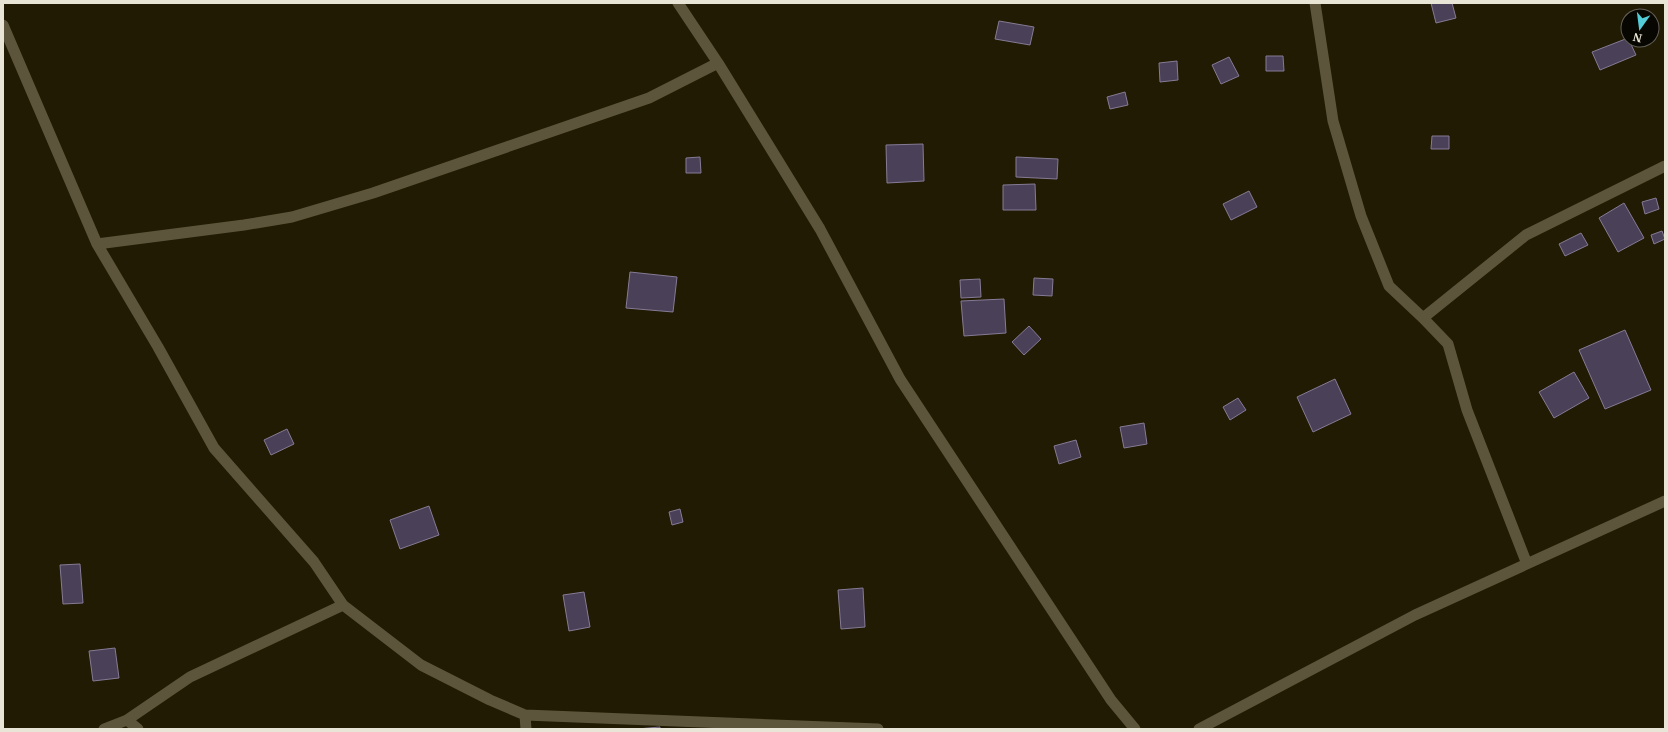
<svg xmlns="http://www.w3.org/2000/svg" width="1668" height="732" font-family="Merriweather,serif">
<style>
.building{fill:#4a4158;stroke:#857b95}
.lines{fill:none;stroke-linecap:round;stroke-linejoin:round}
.minor{stroke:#5c553b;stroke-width:11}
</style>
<rect width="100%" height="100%" fill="#211b03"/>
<path class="building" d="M1431,3h21l4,15 -20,5z
M999,21l35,6 -4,18 -35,-6z
M1628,38l8,17 -36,15 -8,-18z
M1266,56h17l1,15h-18z
M1229,57l10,19 -18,8 -9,-19z
M1177,61l1,19 -18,2 -1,-19z
M1125,92l3,13 -18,4 -3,-12z
M1432,136h17v13h-18z
M923,144l1,37 -37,2 -1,-38z
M700,157l1,16h-15v-15z
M1016,157l42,2 -1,20 -41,-2z
M1035,184l1,26h-33v-25z
M1249,191l8,16 -26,13 -8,-16z
M1656,198l3,11 -14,5 -3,-12z
M1624,203l20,35 -26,14 -19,-34z
M1662,231l3,8 -11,5 -3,-9z
M1581,233l7,12 -23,11 -6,-12z
M630,272l47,5 -4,35 -47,-4z
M1034,278l19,1 -1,17 -19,-1z
M980,279l1,18 -20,1 -1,-18z
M1004,299l2,34 -42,3 -3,-35z
M1029,326l12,13 -17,16 -12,-13z
M1625,330l26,60 -46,19 -26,-59z
M1574,372l15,26 -35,20 -15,-26z
M1335,379l16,35 -38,18 -16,-35z
M1238,398l8,12 -16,10 -7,-13z
M1144,423l3,21 -23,4 -4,-21z
M287,429l7,15 -23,11 -7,-15z
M1076,440l5,17 -22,7 -5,-18z
M429,506l10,29 -39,14 -10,-29z
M680,509l3,13 -11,3 -3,-13z
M80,564l3,39 -20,1 -3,-39z
M863,588l2,39 -24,2 -3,-39z
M584,592l6,35 -21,4 -6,-36z
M115,648l4,30 -26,3 -4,-30z
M660,727v2h-23z"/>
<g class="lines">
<path class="minor" d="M678,3l40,60 102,166 80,150 211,321 24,29
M1315,3l18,118 28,95 28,70 34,32 25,26 19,66 60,154
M3,25l94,219 61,103 56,101 100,114 29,43
M97,244l147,-19 48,-8 81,-24 276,-95 69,-35
M1423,318l103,-83 139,-69
M525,715l1,14
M127,720l11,9
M104,729l23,-9 63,-43 153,-72 78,60 69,35 35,15 353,14
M1199,729l216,-114 250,-114"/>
</g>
<rect width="1668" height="732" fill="none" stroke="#e9e5d6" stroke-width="8"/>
<g transform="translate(1640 28) rotate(194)"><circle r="19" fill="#080601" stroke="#625f56"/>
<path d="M0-3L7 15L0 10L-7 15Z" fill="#52ccd6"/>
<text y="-6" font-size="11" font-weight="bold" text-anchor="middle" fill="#e9e5d6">N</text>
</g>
</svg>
